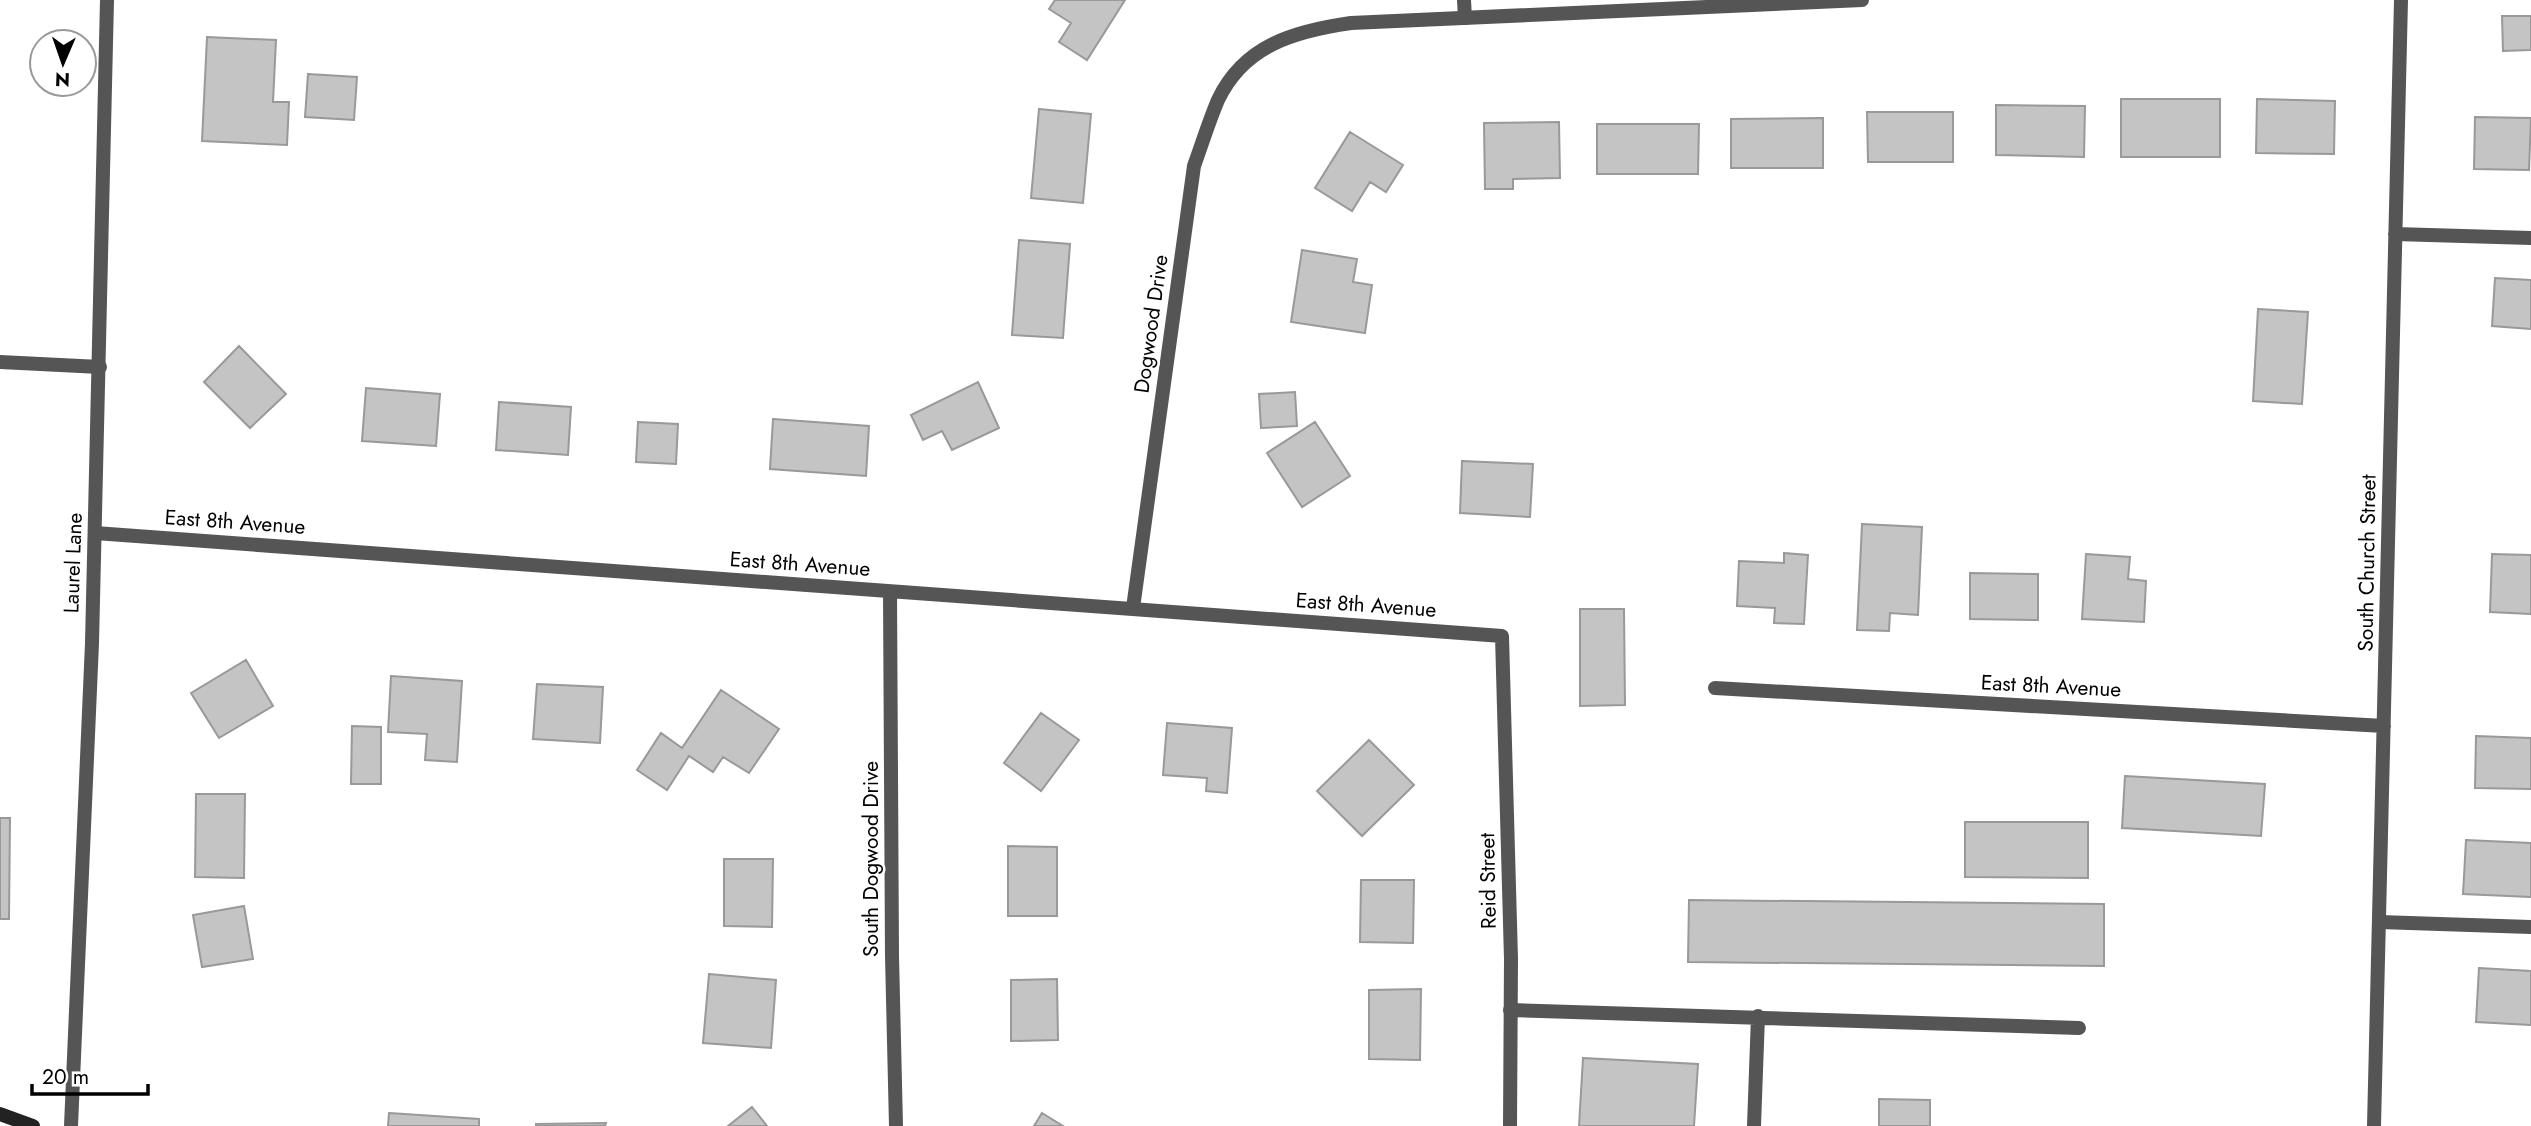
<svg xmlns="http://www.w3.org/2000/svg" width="2531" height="1126" font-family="Jost,sans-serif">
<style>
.building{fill:#c4c4c4;stroke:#999;stroke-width:2}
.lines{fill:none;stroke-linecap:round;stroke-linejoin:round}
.service{stroke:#555;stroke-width:14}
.minor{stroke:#555;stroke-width:14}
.tertiary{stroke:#555;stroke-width:14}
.secondary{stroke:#222;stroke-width:14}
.labels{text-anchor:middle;stroke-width:5;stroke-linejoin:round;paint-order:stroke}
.street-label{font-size:21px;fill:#000;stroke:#fff}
</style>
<rect width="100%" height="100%" fill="#fff"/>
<path class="building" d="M1055,0h70l-38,60 -28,-18 12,-19 -22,-14z
M2502,16h29v34l-28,1z
M207,37l69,3 -3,62h16l-2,43 -85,-4z
M308,74l49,3 -3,43 -49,-3z
M2121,99h99v58h-99z
M2257,99l78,2 -1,53 -78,-1z
M1996,105l89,1 -1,51 -88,-2z
M1039,109l52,5 -8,89 -52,-5z
M1867,112h86v50h-85z
M2475,117l56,1 -2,52 -55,-1z
M1823,118v50h-92v-49z
M1559,122l1,56 -47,1v10h-28l-1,-66z
M1597,124h102l-1,50h-101z
M1350,132l53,33 -17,27 -16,-10 -18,29 -37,-23z
M1019,240l51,4 -7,94 -51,-3z
M1302,250l55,9 -4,23 19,3 -7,48 -74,-11z
M2495,278l36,2v49l-39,-3z
M2258,309l50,3 -6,92 -49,-3z
M239,346l47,48 -36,34 -46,-46z
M978,382l21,46 -47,22 -10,-19 -19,9 -12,-25z
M366,388l74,6 -4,52 -74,-5z
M1295,392l2,34 -36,2 -2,-34z
M499,402l72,5 -3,48 -72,-5z
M773,419l96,7 -3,50 -96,-7z
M638,422l40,2 -2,40 -40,-2z
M1315,422l35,54 -48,31 -35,-54z
M1462,461l71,3 -3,53 -70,-4z
M1862,524l60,3 -4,88 -28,-2 -1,18 -32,-1z
M1784,553l24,2 -4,69 -30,-1 1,-15 -38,-2 2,-45 45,2z
M2086,554l44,3 -2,22 18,2 -2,41 -62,-3z
M2492,554l39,1v59l-41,-2z
M1970,573l68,1v46l-68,-1z
M1580,609h44l1,96 -45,1z
M246,660l27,46 -54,32 -28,-45z
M391,676l71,5 -5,81 -32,-2 2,-26 -39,-2z
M537,684l66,3 -3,56 -67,-4z
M721,690l58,39 -30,44 -26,-16 -10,15 -24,-16 -22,34 -30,-20 24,-37 21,15z
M1041,713l38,27 -38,51 -37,-28z
M1167,723l65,5 -5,65 -21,-2 1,-13 -44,-3z
M352,726l29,1v57h-30z
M2476,736l55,2v51l-56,-1z
M1369,740l45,45 -52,51 -45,-45z
M2125,776l140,8 -4,52 -139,-8z
M196,794h49l-1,84 -49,-1z
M0,818h10l-1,101h-9z
M1965,822h123v56l-123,-1z
M2466,840l65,3v54l-68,-3z
M1008,846l49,1v69h-49z
M724,859h49l-1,68 -48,-1z
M1361,880h53l-1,63 -53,-1z
M1689,900l415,4v62l-416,-4z
M244,906l9,53 -51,8 -9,-52z
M2479,968l52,3v54l-55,-3z
M709,974l67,6 -5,68 -68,-5z
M1057,979l1,61 -47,1v-61z
M1421,989l-1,71 -51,-1v-69z
M1583,1058l115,6 -4,62h-115z
M1879,1099l51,1v26h-51z
M752,1107l15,19h-39z
M389,1113l90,6v7h-91z
M1042,1113l21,13h-29z
M606,1123l-1,3h-69v-2z"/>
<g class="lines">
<path class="service" d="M1464,0l1,18
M2379,922l152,5
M1510,1010l569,18
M1754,1126l4,-110"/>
<path class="minor" d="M2395,234l136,4
M0,362l100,5
M95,533l1407,103 9,323 -1,167
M890,592l2,364 4,170
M1133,608l61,-442c8,-22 15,-45 24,-66 26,-55 77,-69 133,-77l511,-23
M1715,688l669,38
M2374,1126l27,-1126"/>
<path class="tertiary" d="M71,1126l21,-483 15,-643"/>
<path class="secondary" d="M0,1114l33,12"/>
</g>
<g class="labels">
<g class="street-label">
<text transform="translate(1151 324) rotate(-82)" y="7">Dogwood Drive</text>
<text transform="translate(235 522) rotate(4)" y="7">East 8th Avenue</text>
<text transform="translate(73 563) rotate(-88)" y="7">Laurel Lane</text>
<text transform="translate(2367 563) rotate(-89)" y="7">South Church Street</text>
<text transform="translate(800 564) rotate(4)" y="7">East 8th Avenue</text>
<text transform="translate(1366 605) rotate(4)" y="7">East 8th Avenue</text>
<text transform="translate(2051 686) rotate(3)" y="7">East 8th Avenue</text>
<text transform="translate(871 859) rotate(-90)" y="7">South Dogwood Drive</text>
<text transform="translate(1488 881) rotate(-91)" y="7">Reid Street</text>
</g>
</g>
<g transform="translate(63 63) rotate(182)"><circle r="33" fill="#ffffff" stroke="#999999" stroke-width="2"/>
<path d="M0-5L12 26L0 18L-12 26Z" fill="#000000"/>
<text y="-10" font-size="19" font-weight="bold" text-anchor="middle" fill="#000000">N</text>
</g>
<path d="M32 1084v10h116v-10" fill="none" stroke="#000000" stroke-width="3.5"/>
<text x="42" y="1084" font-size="21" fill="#000000" stroke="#ffffff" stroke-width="5" paint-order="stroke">20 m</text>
</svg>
